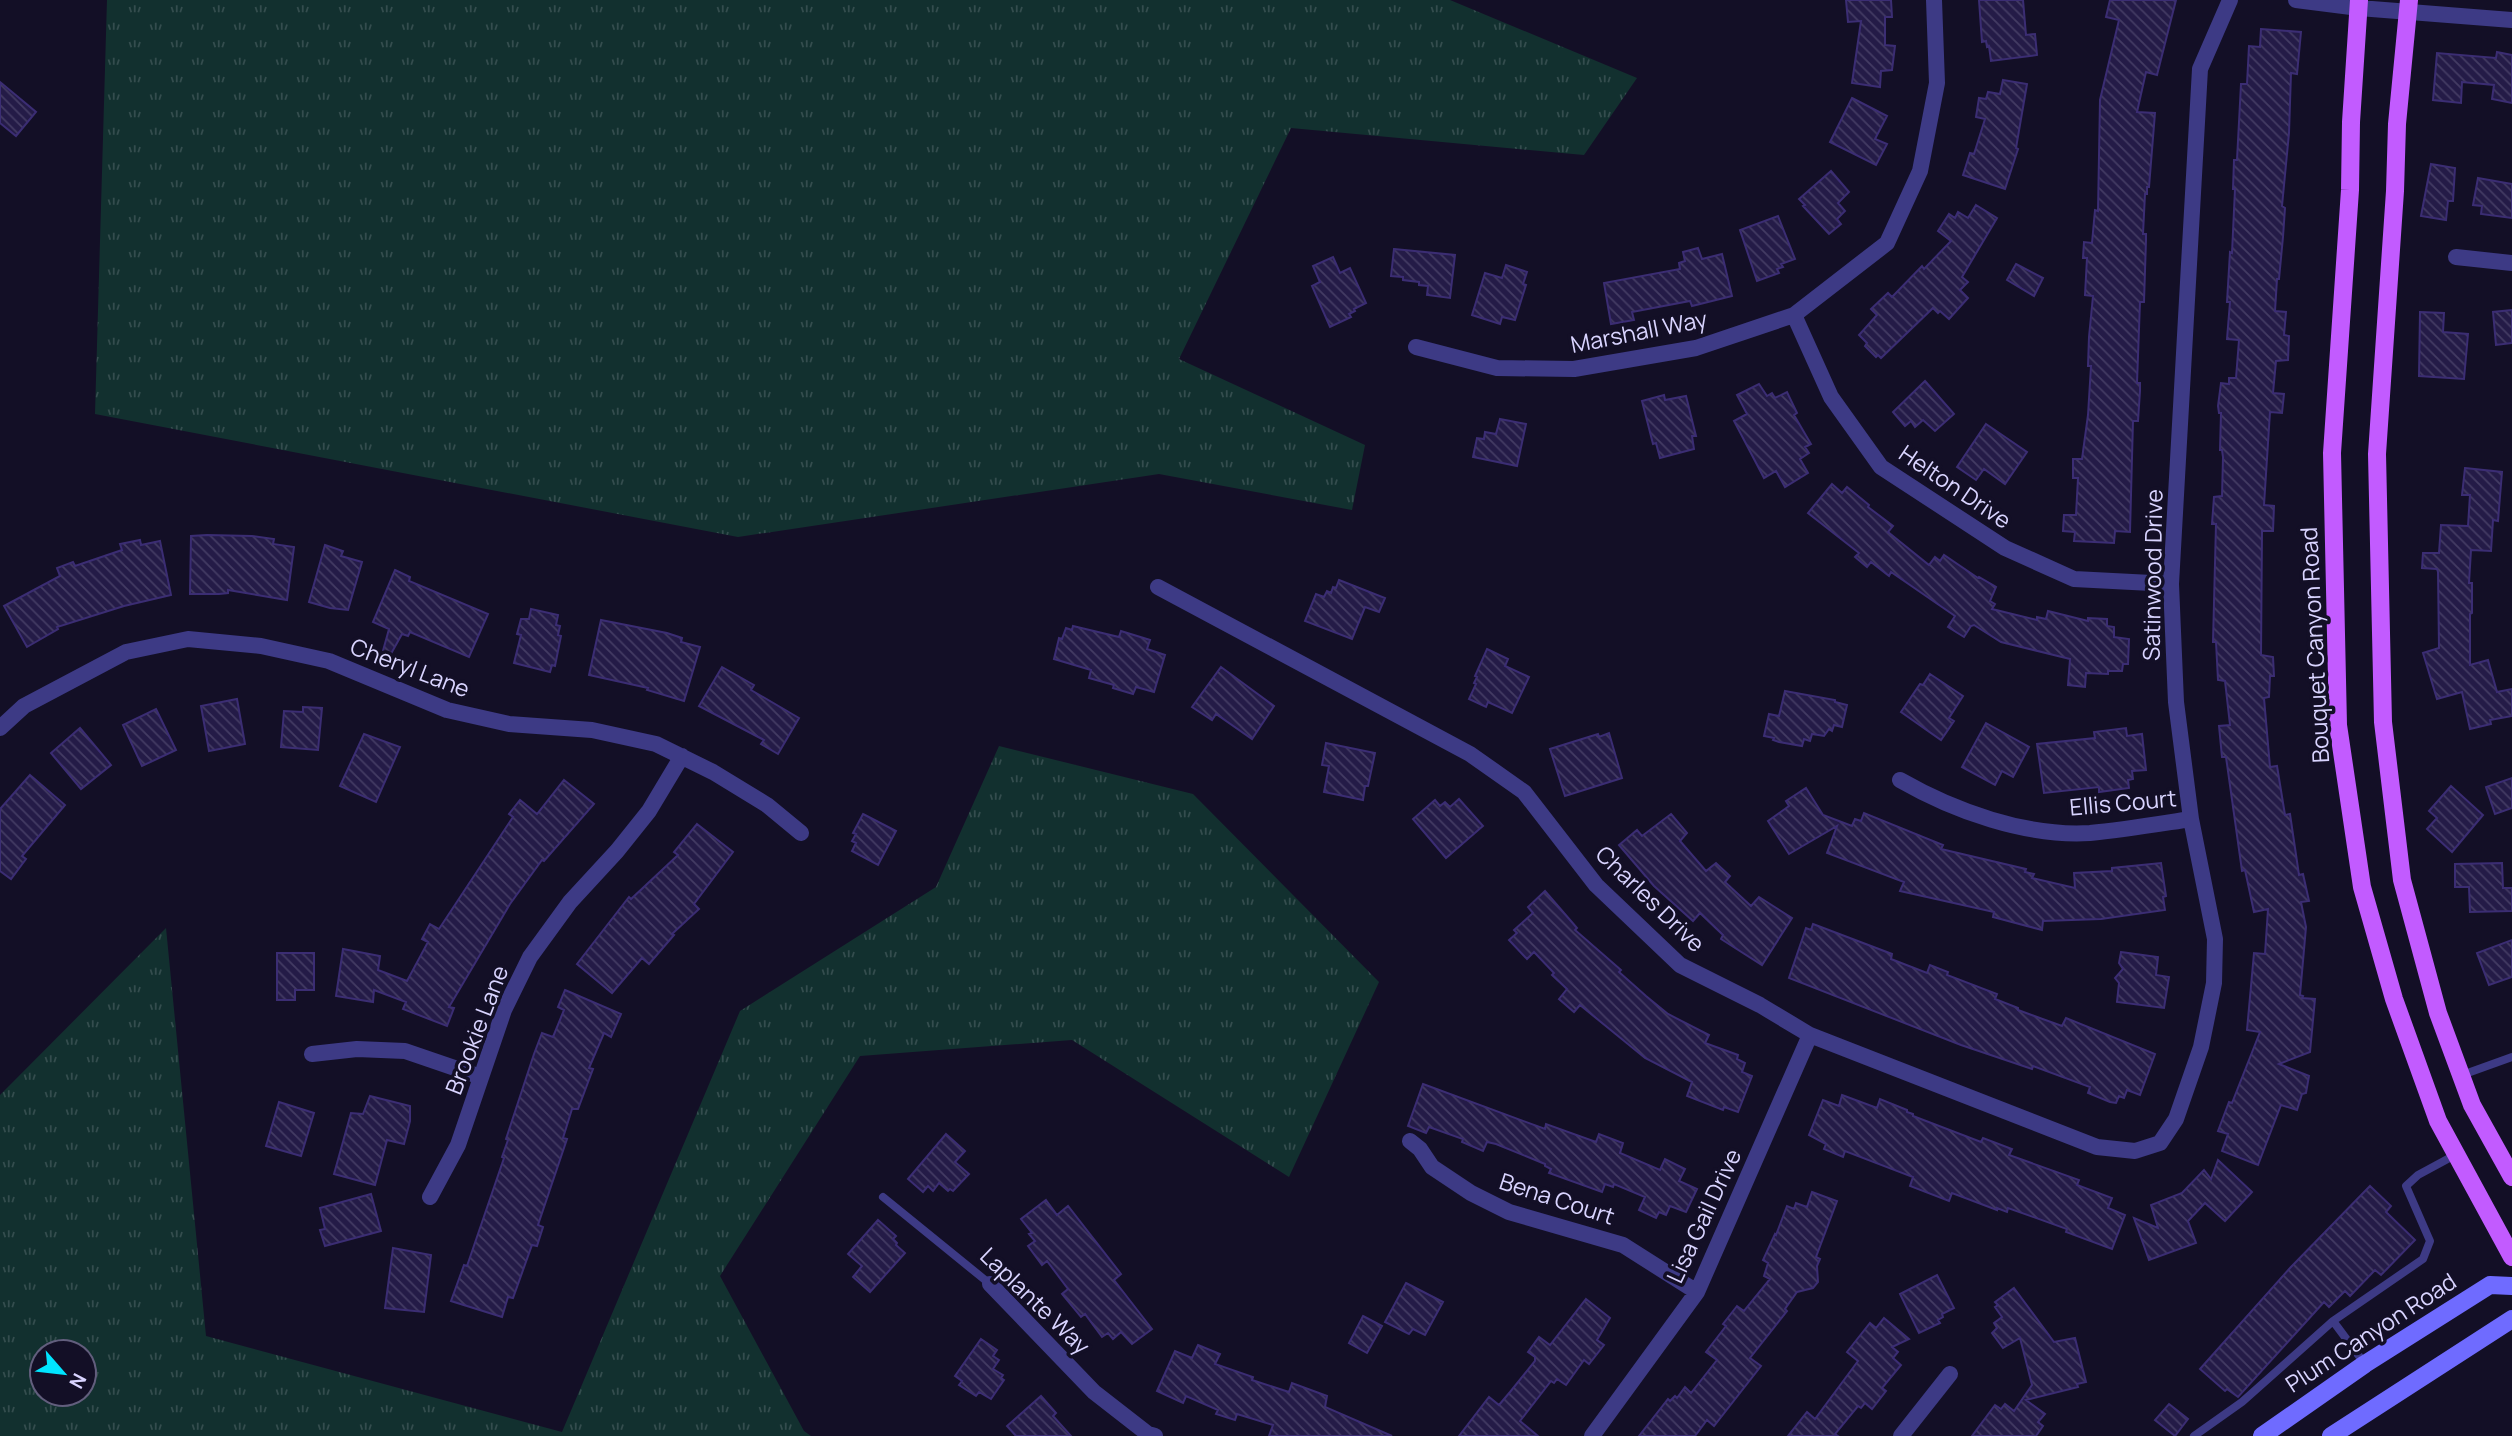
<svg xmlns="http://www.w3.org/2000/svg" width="2512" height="1436" font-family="Manrope,sans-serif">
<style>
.grass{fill:url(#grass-tufts);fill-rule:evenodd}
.building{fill:url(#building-back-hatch);stroke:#3b2d73;stroke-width:2}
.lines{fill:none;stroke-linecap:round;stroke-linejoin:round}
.lane{stroke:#3d3a85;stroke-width:8}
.street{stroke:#3d3a85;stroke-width:16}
.secondary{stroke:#6f6bff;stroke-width:18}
.primary{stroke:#c25bff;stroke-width:18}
.labels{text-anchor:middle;stroke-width:7;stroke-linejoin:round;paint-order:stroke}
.street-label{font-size:23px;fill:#d9d4ff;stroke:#130f26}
</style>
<defs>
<pattern id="grass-tufts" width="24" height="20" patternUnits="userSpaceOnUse" patternTransform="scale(1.75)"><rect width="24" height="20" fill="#12302f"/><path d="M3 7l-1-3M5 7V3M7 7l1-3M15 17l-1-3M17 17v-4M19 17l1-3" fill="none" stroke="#344d4e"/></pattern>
<pattern id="building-back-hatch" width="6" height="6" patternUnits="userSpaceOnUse" patternTransform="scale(1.75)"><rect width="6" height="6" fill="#241b47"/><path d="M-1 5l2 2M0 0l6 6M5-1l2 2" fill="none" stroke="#433b63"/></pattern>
</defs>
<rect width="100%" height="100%" fill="#130f26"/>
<path class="grass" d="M107,0h1343l187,78 -53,77 -293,-27 -112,231 186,86 -13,65 -193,-36 -421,63 -643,-123z
M999,746l194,48 186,188 -90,195 -217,-137 -212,16 -140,220 84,155 7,5h-811v-341l166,-167 40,408 356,96 178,-421 196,-124zM84,1352v42h-42v-42z"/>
<path class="building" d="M1846,0h45l1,17h-7v28l10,1 -3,24 -11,1 -1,16 -28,-4 9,-62 -13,1z
M1979,0h44l3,35 9,-1 2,21 -46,6 -2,-15 -2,1 -1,-6 -4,1z
M2110,0h66l-19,75 -11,-3 -9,40 18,1 -6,74h-2v7h-2l-2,40h3v6l-2,62h-4l-3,81h3v8l-2,30h-5l-3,111 -15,-1 -1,12 -40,-2 1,-9 -12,-1 1,-16h12l2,-37h-5v-19h9l6,-44 3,-49h-3l1,-29 4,-41 -8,-1 2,-37h-4l1,-16 8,1 3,-33 3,1 2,-111 19,-80 -13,-3z
M2261,29l40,3 -4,42 -6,-1 -2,60 -7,73 3,2 -2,29 -4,42h-2l-2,32 11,1 -2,23 5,1 -1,24 -12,1 -3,32 11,1 -2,19 -12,-1 -6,93 10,1 -1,25h-11l-1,124 12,2 1,19h-4l-1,21 -5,1 6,69 7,-1 8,49 5,-1 9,61 4,-1 6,27 -8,1 5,25 -6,68 3,1 -1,2 13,1 -5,53 -31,12 30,12 -3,17 -4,1 -5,16 -16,-5 -23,60 -36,-14 6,-17 -10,-3 11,-29 3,1 28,-71 -13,-2 7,-77 11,1 3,-45 -14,3 -9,-42 -3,1 -16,-114h-4l-3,-31 11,-1 -5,-44 -7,-1 -2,-38h-3l3,-118h-4l2,-27 8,-1 1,-39 -1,-7h-2l1,-37h-2l-1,-7 3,-23 8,1v-6h7l3,-38 -12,-1 3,-37h-3l3,-50 2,1 3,-64h-2l1,-29h3l4,-76h6l2,-38 11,1z
M2497,52l15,3v48l-20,-4 2,-14 -32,-3 -1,21 -28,-3 4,-47 59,5z
M2003,80l24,4 -11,64 2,1 -13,40 -42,-14 7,-22 4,1 11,-35 -9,-2 3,-19 7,1 2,-7 12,2z
M0,82l36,30 -20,24 -16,-13z
M1852,98l35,18 -12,23 12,5 -11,21 -46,-23z
M2431,164l24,4 -2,33h-5l-2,19 -25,-4z
M1831,171l18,21 -11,11 7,8 -8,8 4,5 -12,10 -26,-28 2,-1 -6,-6z
M2478,178l34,6v34l-31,-4 1,-8 -9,-1z
M1976,205l21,13 -35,59 6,5 -8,8 8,8 -19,21 -9,-8 -2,2 -5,-5 -52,50 -3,-3 -2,2 -11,-11 2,-3 -8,-8 18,-20 -6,-6 17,-16 4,4 30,-31 2,3 27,-28 -13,-10 11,-17 6,4 3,-6 10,6z
M1778,216l17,43 -14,5 2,3 -6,2 2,4 -22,8 -17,-51z
M1698,248l4,11 20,-5 10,42 -40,10 -2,-5 -58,11 2,8 -23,4 -7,-41 76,-14 -1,-6 6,-2 -2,-9z
M1394,249l61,6 -5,43 -23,-3 1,-9 -9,-1v-3l-16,-2v-3l-12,-1z
M1333,257l7,16 10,-5 16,35 -12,6 1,2 -6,3 2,3 -21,10 -18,-41 8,-4 -7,-16z
M2016,264l27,14 -9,18 -27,-16z
M1506,265l21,7 -4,12 3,1 -11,35 -13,-3 -2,7 -28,-9 13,-42 17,5z
M2512,310v33l-16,2 -3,-33z
M2420,312l24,1 -1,19 25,2 -4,45 -45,-3z
M1925,381l29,33 -19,17 -12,-11 -8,7 -4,-6 -6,5 -12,-14z
M1759,384l8,12 5,-3 3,5 12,-6 10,21 -3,2 17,29 -6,3 4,6 -9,6 8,14 -23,14 -9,-16 -12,7 -30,-57 13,-7 -10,-19z
M1664,395l1,5 21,-4 10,40h-4l2,13 -34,9 -4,-15 -3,1 -11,-43z
M1500,419l26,5 -9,42 -44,-9 4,-19 7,1 1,-7 11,2z
M1986,424l41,28 -22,32 -21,-15 -8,11 -19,-13z
M2465,468l37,4 -4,49 -5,-1 -2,31 -20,-1 -2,33h3v30l-2,1v51l18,-5 9,32 15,-3v27l-22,4 1,4 -21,5 -8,-37 -25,7 -14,-46 16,-5 -1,-76 -1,-3 -15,-1 1,-15h16l2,-28 27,1 2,-31h-8z
M1832,484l10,9 5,-6 22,18 -1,2 25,19 -5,6 41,33 6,-8 5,4 4,-6 34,23 1,-1 17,10 -6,14 5,3 -3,5 45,11v-3l9,2 2,-8 40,10v-3l19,1v7l7,1v10l15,2 -1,25h-5l-1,7h-14v3l-22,-1 -1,14 -17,-2 2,-26 -69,-17 -27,-17 -3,1 -7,11 -16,-10 7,-11 -64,-44 -2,4 -18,-14 -4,5 -12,-10 4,-4 -51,-40z
M207,535l45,1 22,3 -1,5 21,3 -7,53 -59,-10v3l-9,1h-29l1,-58z
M140,540l1,5 19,-4 11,54 -47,11 -67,21 1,2 -31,18 -23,-41 56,-30 -3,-8 16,-6 2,4 47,-16 -2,-6z
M325,545l18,6 -2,5 21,6 -14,48 -18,-2 -21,-6z
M395,570l15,7 -1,4 79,33 -19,43 -59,-25 -2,4 -6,-2 -15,27 -6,-3 8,-29 -16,-7z
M1339,580l46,18 -6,14 -14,-5 -13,32 -47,-18 11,-27 8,3 3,-6 4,2 2,-6 3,1z
M531,609l27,6 -2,10 4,1 -2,9 3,1 -6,30 -3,-1 -2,7 -36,-9 7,-28 -4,-1 4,-15h8z
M601,620l66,13 15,5 -1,4 19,5 -16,54 -37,-11 1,-2 -59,-13z
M1073,626l46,11 2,-6 29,9 -3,9 18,6 -11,37 -18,-5 -3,7 -20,-6 1,-3 -25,-7 2,-8 -37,-11 5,-21 3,1 4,-11 6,2z
M1487,649l21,10 -3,7 24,11 -17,36 -24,-11 -2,5 -17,-8 7,-15 -2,-1 3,-6 -2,-1z
M722,667l32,18 -3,5 48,28 -21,36 -17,-10 3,-4 -65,-34z
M1221,667l53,39 -22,33 -36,-25 -4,6 -20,-13z
M1930,674l33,22 -14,22 5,3 -13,19 -40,-28 19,-28 3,1z
M1785,691l50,9v2l12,3 -5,22 -8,-2 -2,6 -3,-2 -5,7 -12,-2 -2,7 -6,-2 -2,7 -23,-4 -6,-2 1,-2 -10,-2 5,-22 10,2z
M237,699l8,45 -36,7 -8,-45z
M303,707l19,1 -4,42 -37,-3 3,-36 19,1z
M156,709l20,41 -34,16 -19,-41z
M1986,723l43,24 -16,30 -11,-6 -7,14 -33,-18z
M80,728l31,37 -30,24 -30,-36z
M2126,728l1,8 15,-2 4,36 -14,1 1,8 -5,1 1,8 -30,4v-5l-55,6 -7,-49 58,-6 -1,-6z
M1609,733l13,45 -57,18 -15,-47 48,-15 1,3z
M364,734l36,13 -24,55 -36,-16z
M1326,743l49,10 -7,33h-3l-2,14 -39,-8 5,-26 -7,-1z
M30,775l35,30 -43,51 4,3 -15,20 -11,-8v-62z
M2512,778v30l-17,6 -9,-27z
M564,780l30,24 -50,57 -2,-1 -32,44 -61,103 5,1 -7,18 -44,-17 3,-7 -32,-12 -1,12 -37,-6 7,-47 37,7 -2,14 29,11 21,-39 -6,-3 8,-15 9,5 74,-112 -4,-3 11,-14 17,14z
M2451,786l32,29 -31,37 -25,-23 10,-11 -8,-7z
M1806,788l17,27 29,11 3,-7 6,2 3,-8 79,32 -2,4 85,20 -1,3 9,2 -2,4 43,10 -1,-15 38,-2v-3l49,-5 5,33 -3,1 2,13 -64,9 -58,2 -1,9 -49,-13 1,-5 -94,-21 4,-9 -77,-29 10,-27 -48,28 -21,-33 21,-15 -3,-5z
M1459,799l24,27 -37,32 -33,-39 22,-19 5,6 5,-4 5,5z
M863,814l33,17 -18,34 -26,-14 4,-8 -4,-2 4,-7 -3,-1z
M1671,814l16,19 -7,8 26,30 10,-8 14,13 -5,6 26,24 8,-9 33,21 -30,47 -41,-26 2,-4 -23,-22 -7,8 -39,-35 -35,-41 18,-15 5,6z
M697,824l36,28 -39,52 5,5 -27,25 2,1 -25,29 -7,-6 -30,35 -35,-29 52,-67 2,2 47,-44 -4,-3z
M2502,863l1,25h9v23l-42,1 -1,-25h-14v-23z
M1545,891l32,37 -2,2 46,40 -2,2 27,24 22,18 41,21 -4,8 33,12 -1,4 8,4 -3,9 10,4 -14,36 -14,-5 -1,3 -36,-14 5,-14 -47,-24 -65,-53 -6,7 -15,-13 8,-10 -15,-14 2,-2 -20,-21 -7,7 -18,-19 8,-7 -3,-3 19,-17 -5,-6z
M1813,924l79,30 -1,5 36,14 3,-8 18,7 -1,3 50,19 -2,5 23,9v2l44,16 4,-8 89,36 -15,41 -13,-5 -3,8 -5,-2 -3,7 -6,-1 -22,-9 2,-6 -57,-21 -1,3 -71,-24 -172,-67 17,-50 5,2z
M2512,940v37l-23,8 -12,-32z
M2121,952l37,5 -2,18 13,2 -5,31 -47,-6 2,-19 -4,-5 8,-9 -4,-6z
M277,953h37v37h-19v10h-18z
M565,990l56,24 -10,23 -7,-4 -15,35 4,1 -15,40h-6l-9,29 4,1 -29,86 5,2 -6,19 -5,-1 -19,53 -5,-1 -6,20 -51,-16 13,-36 3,1 37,-108 -2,-1 6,-17 -2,-1 28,-85 8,-21 11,4 11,-27 -6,-3z
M1423,1084l122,45 1,-5 50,18 3,-8 24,9 -3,10 40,17 5,-11 20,10 -6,12 18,8 -11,23 -16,-6 -4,9 -7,-3 -3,6 -17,-8 6,-13 -31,-13 -1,3 -8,-3 -3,8 -53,-19 2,-4 -6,-3v-2l-49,-20 -9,-2 -4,9 -21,-9 1,-3 -34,-12 -3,6 -18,-7z
M1842,1095l35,13 3,-9 27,11v2l6,2v2l68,26 2,-4 29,11 -3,6 70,25 -2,5 35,13 -4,10 17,7 -13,34 -46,-17 1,-3 -59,-21 -1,4 -10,-4v2l-45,-17 -3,8 -39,-15 3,-9 -68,-26 -2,6 -19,-8 2,-5 -17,-9 14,-35 16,6z
M370,1096l40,10v15l-6,23 -17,-4 -12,45 -41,-11 17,-61 12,1z
M279,1102l35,11 -13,43 -35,-10z
M946,1134l19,17 -10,11 14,12 -16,17 -3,-2 -2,2 -9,-8 -6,8 -5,-5 -5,6 -15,-13z
M2218,1160l34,32 -27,29 -20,-18 -17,18 8,22 -47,17 -15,-42 24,10 -7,-23 31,-12 22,-23 7,9z
M2370,1186l21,20 -5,6 29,28 -34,35 -6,-5 -25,26 -5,-5 -16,16 -5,-5 -86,95 -11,-8 -2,2 -25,-22 90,-101z
M1812,1192l25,9 -21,56 4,2 -3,7 1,16 -5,6 -16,4 -12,17 2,2 -37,47 11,8 -47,60 -7,-6 -12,16h-56l29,-37 2,2 5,-5 2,2 8,-11 6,6 26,-33 -11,-8 20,-26 -3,-2 14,-18 7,5 26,-32 -6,-3 4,-13 -5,-3 12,-26 1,1 11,-29 7,3 2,-6 11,4z
M371,1194l10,37 -56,15 -5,-16 5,-1 -5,-21z
M1046,1200l11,15 11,-9 53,68 -7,6 38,49 -20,15 -11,-12 -8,7 -5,-6 -6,4 -17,-23 -4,3 -19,-23 6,-5 -21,-28 -5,4 -14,-19 7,-5 -6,-7 3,-1 -11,-14z
M878,1220l18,16 -3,3 4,4 -1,2 9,8 -35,39 -17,-15 9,-11 -14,-12z
M393,1248l38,7 -7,57 -39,-4z
M1937,1275l17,33 -12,6 1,3 -5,3 2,3 -21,10 -19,-39z
M1406,1283l37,19 -18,33 -12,-6 -4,5 -24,-12z
M2014,1288l40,54 21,-4 11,44 -9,2 1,3 -52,13 19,14 -7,8 5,4 -7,10h-64l23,-31 6,4 4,-5 9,7 18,-26 -12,-47 -17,10 -11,-15 5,-5 -3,-5 8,-6 -7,-10 3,-2 -3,-3z
M1586,1299l24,19 -13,22 7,5 -15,19 -5,-4 -18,25 -9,-6 -3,4 -3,-2 -31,40 18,15h-79l30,-39 10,8 11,-13 25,-31v-4l-7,-5 11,-15 11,8z
M1363,1316l19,10 -15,27 -18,-10z
M1884,1318l25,21 -17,8 6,5 -5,6 8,7 -19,23 4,3 -14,18 -7,-6 -4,5 -3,-2 -23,28 3,2h-50l19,-24 8,7 43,-58 -11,-9 23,-29 6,5z
M981,1339l16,11 -4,6 6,4 -6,9 10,6 -2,3 3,2 -13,19 -12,-7 -3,4 -17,-11 3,-4 -7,-5z
M1198,1345l22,9 -5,10 38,13 -1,3 37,12 3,-9 35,13 -2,11 67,29h-123l4,-11 -36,-11 -2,6 -19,-6 2,-4 -32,-14 -3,7 -26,-12 18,-40 17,7z
M1041,1396l15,17 -3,3 18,20h-55l-9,-10z
M2169,1404l19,15 -13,17 -20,-16z"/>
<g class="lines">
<path class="lane" d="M2462,1075l50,-18
M883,1197l107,87
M2333,1321l32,43
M2194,1436l48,-34 91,-81 90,-62 7,-18 -24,-55 12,-11 37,-20"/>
<path class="street" d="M2296,0l63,8 153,12
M2456,257l56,6
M1794,315l37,82 50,70 124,81 69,31 97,5
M1416,347l81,21 77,1 122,-21 98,-33 93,-72 33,-72 17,-88 -3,-83
M1158,587l312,167 54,38 72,93 84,80 80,40 50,30 287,112 38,4 25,-8 16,-24 25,-72 13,-64 1,-44 -24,-120 -15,-117 -5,-118 29,-515 30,-69
M0,728l24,-22 102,-54 62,-13 73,7 68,15 118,49 62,14 83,6 64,14 57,28 54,33 34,28
M1900,780c54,31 126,57 190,53 33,-3 68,-9 101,-14
M312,1054l45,-5 48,2 76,26
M1410,1141l10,8 12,18 39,26 38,19 114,33 74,47
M430,1197l28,-52 46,-135 26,-53 40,-55 47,-51 32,-40 33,-55
M990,1284l104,108 54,42 7,2
M1592,1436l105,-144 113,-257
M1901,1436l49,-62"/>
<path class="secondary" d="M2262,1436l103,-72 125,-79 22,1
M2331,1436l181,-117"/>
<path class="primary" d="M2359,0l-8,122 -1,68 -18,263 6,272 24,162 32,112 44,122 74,136
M2409,0l-12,124 -2,67 -18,263 6,268 19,158 36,133 34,92 40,72"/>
</g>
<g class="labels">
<g class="street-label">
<text transform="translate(1639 332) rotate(-11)" y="8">Marshall Way</text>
<text transform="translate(1955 487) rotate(34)" y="8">Helton Drive</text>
<text transform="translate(2153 575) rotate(-89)" y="8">Satinwood Drive</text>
<text transform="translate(2315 645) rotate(-93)" y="8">Bouquet Canyon Road</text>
<text transform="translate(410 668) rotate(21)" y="8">Cheryl Lane</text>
<text transform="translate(2123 803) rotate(-5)" y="8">Ellis Court</text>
<text transform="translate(1650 899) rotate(44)" y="8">Charles Drive</text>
<text transform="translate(477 1030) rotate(-69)" y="8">Brookie Lane</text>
<text transform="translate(1557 1199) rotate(18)" y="8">Bena Court</text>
<text transform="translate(1704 1216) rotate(-65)" y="8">Lisa Gail Drive</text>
<text transform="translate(1035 1301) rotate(44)" y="8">Laplante Way</text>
<text transform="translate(2371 1333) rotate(-33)" y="8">Plum Canyon Road</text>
</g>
</g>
<g transform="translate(63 1373) rotate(118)"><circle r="33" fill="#130f26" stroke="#625e7d" stroke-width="2"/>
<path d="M0-5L12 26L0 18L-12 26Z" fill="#00e5ff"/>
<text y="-10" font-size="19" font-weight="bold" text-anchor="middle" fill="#d9d4ff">N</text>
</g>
</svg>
